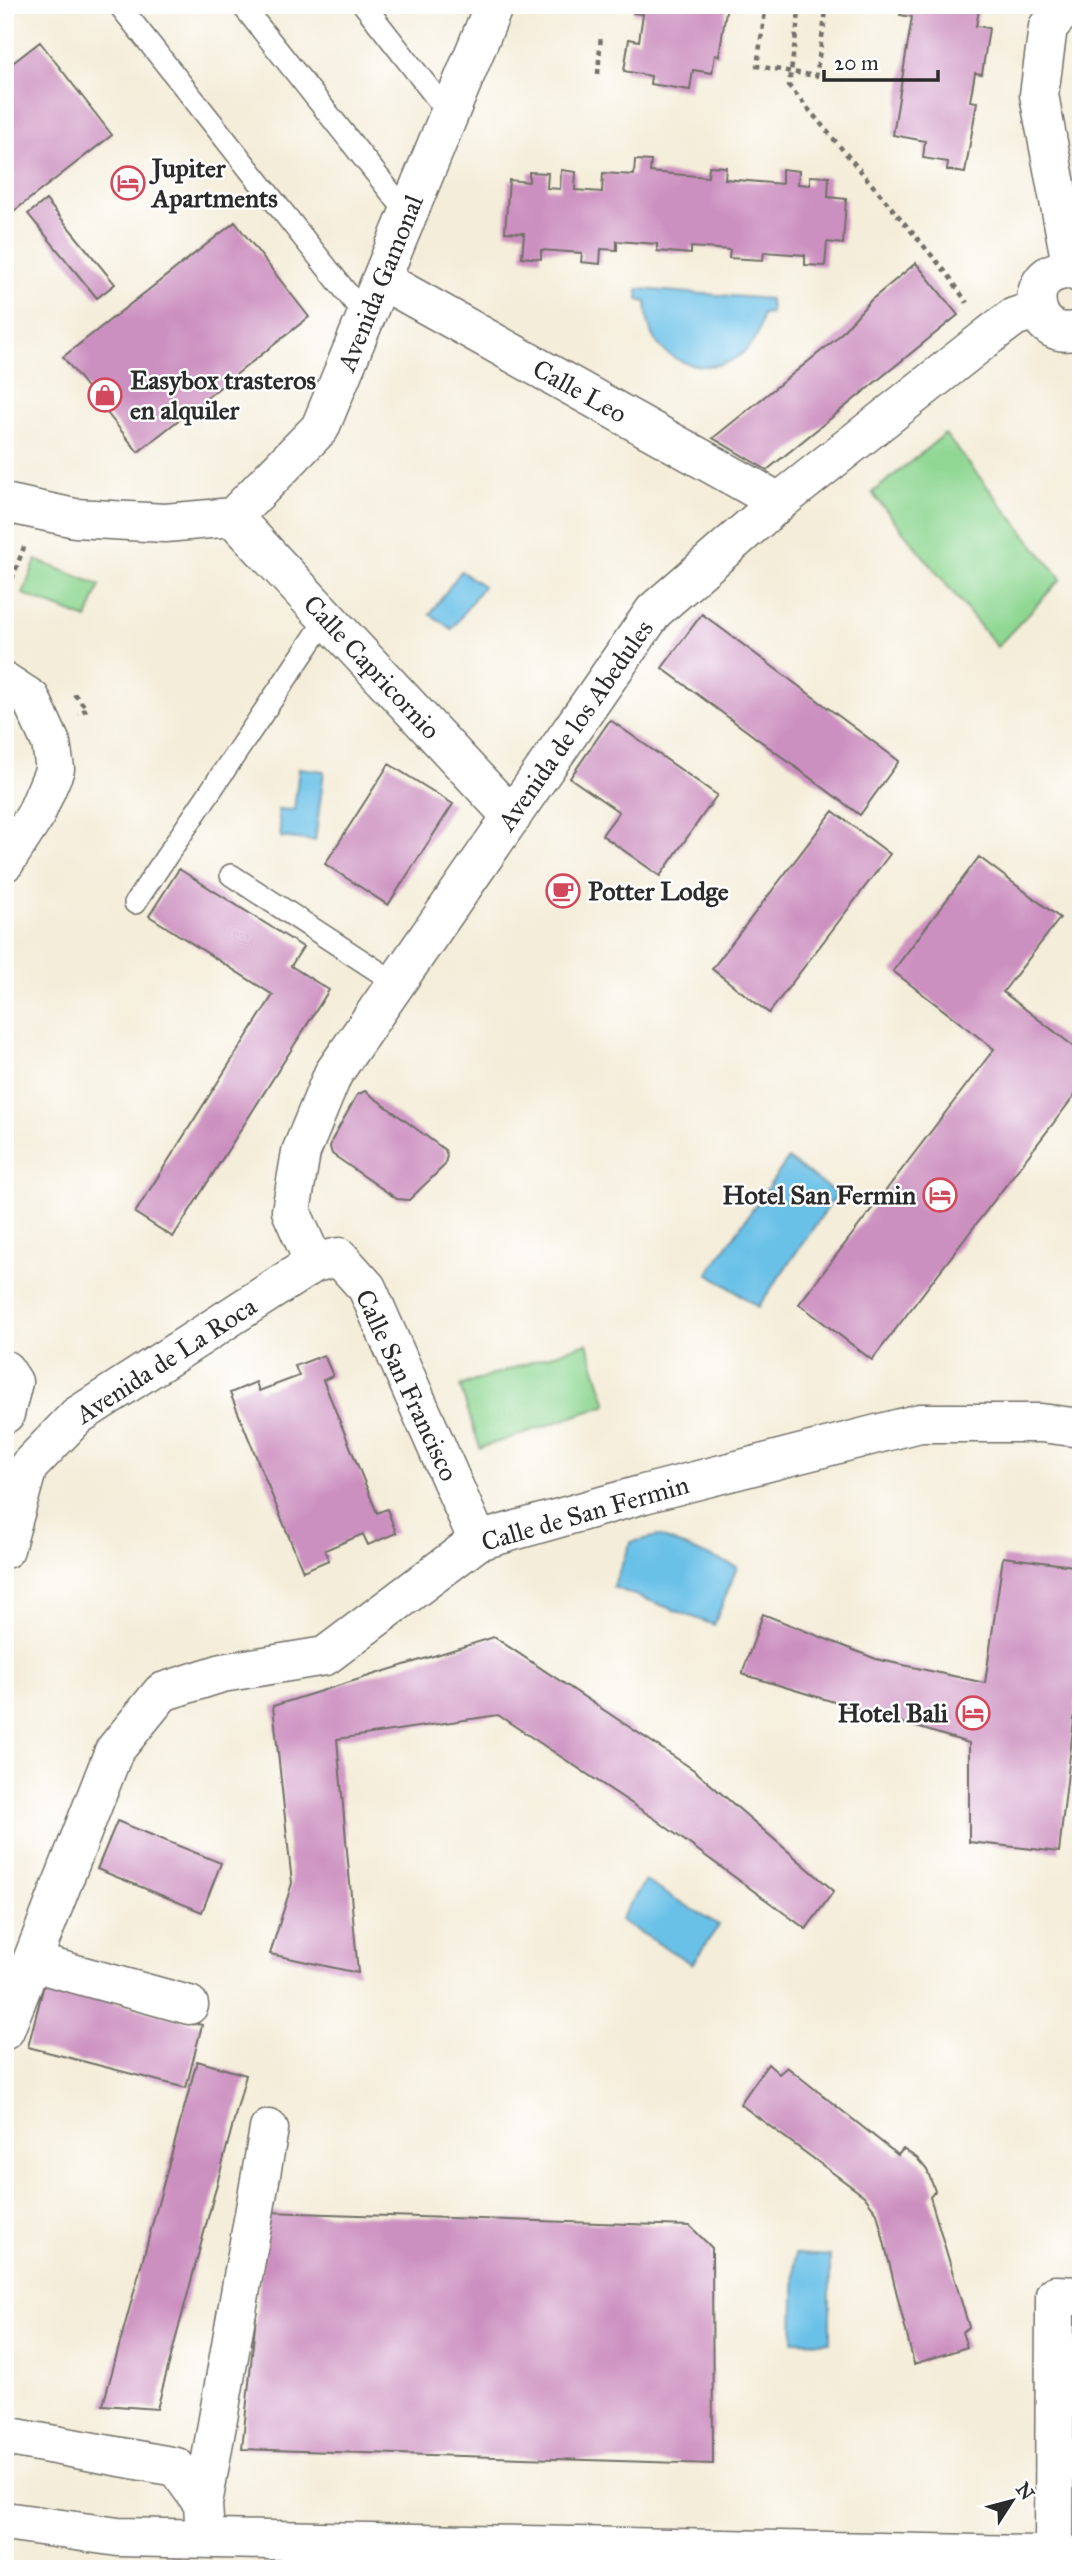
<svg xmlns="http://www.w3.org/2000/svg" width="1086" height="2574" font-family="'IM FELL Great Primer',serif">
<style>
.green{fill:#8fd793;stroke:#5d815f;stroke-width:2}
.water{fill:#6bc1e8;stroke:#4b768a;stroke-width:2}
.building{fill:#cc90c0}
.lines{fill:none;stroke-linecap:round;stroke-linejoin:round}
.lane-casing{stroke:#716f68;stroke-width:24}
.street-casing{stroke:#716f68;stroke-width:41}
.primary-casing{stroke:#716f68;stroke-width:41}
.path{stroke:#716f68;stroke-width:4.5;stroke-dasharray:5 5;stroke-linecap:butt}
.lane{stroke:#fff;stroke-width:21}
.street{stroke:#fff;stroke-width:38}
.primary{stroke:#fff;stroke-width:38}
.labels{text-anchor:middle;stroke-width:5;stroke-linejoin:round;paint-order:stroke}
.poi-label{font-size:26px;font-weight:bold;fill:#2b2b2b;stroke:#fff;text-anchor:start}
.street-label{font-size:26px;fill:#2b2b2b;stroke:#fff}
</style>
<rect width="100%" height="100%" fill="#fff"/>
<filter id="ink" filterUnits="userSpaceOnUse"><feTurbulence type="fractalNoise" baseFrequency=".0143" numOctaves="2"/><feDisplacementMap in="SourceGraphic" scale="14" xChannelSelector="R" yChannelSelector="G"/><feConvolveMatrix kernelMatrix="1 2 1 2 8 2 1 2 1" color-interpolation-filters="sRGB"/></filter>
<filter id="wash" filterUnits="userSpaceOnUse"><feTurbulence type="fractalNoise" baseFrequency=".00686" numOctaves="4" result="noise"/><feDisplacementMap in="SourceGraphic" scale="28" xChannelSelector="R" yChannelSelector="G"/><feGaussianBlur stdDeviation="1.57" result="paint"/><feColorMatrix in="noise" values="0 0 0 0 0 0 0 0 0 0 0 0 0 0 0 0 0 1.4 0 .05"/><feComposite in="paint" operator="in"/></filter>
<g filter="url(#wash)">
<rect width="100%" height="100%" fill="#f4edd9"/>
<path class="green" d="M945,434l116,145 -64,68 -125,-154z
M36,560l64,25 -13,34 -64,-25z
M587,1343l20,62 -127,43 -20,-62z"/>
<path class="water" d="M638,289l132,10 1,14 -9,1c-1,7 -2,15 -5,21 -20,39 -74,41 -100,8 -9,-12 -10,-27 -11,-41l-8,-2z
M461,571l22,15 -31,43 -22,-15z
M299,768l25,3 -9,70 -34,-4 -3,-28 16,1z
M788,1159l49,35 -79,113 -50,-34z
M658,1536l79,31 -23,58 -101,-38 18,-45z
M645,1881l74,44 -27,39 -72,-44z
M795,2254l35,2v86l-37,-1z"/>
<g id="blocks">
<path class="building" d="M635,5h92l-8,51 -4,-1 -3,18 -19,-3 -3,20 -40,-6 1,-8 -27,-5 5,-32 10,2 4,-27 -10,-1z
M902,5h78l-4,21 13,2 -7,46 -7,-1 -5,28 7,1 -12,71 -18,-3 1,-8 -25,-4 2,-17 -32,-6 19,-118 -12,-2z
M40,42l72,93 -107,83v-149z
M635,160l16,1 -1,11 58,5 1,-11 17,1 -1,12 57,5v-15l17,2 -1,13 12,1v-9l19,1 -1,20 18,2 -3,45 -16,-2 -2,24 -20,-1v-10l-41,-3 -1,8 -34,-2 1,-8 -39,-3v7l-34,-3v-7l-40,-3v9l-16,-1 -1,15 -19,-2 1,-9 -41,-3v9l-19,-2 2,-24 -19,-1 4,-52 20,2v-10l19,1 -1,15 13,1 1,-19 15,2 -1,18 27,2 1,-19 31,2z
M46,200l69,84 -18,14 -69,-84z
M235,222l74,95 -171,135 -75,-95z
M916,263l42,52 -191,155 -54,-32 123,-99 35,-39z
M702,614l197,147 -39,54 -198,-147z
M610,720l107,75 -57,81 -58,-41 17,-23 -49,-34z
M389,764l64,40 -65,101 -63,-41z
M833,811l57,43 -121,159 -57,-44z
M979,857l81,61 -57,74 78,60v35l-209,273 -73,-56 195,-255 -101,-78z
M179,869l124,78 -12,19 38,24 -156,247 -38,-24 138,-218 -124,-79z
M365,1091l80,59 2,6 -3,10 -35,34 -12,-1 -65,-45 -2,-7 2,-7 25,-45z
M324,1355l9,21 -10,4 54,133 10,-4 9,24 -28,12 -5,-11 -38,16 4,10 -26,11 -73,-178 26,-11 3,9 40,-15 -4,-10z
M1003,1557l78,10v91l-22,194 -90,-10v-99l-227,-69 21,-60 113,45 109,24z
M494,1637l200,133 140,121 -28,38 -151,-110 -157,-104 -161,24 21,234 -88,-19 22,-71 -19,-177z
M117,1821l104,42 -19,49 -105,-43z
M44,1984l158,41 -16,63 -158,-41z
M197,2061l49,14 -89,334 -54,-4z
M768,2064l11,10 8,-7 111,88 5,-6 14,9 10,12 8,21 -5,6 39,130 -7,5 5,15 -53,17 -37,-151 -13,-17 -124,-92z
M267,2212l423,14 22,22 1,216 -471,-15z
M1070,2315l11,1v168l-17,-1z"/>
</g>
</g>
<g filter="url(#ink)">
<use href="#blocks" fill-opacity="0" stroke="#716f68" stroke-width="2"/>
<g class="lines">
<defs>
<path id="lane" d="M119,5l247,312
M242,5l166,209
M364,5l85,109
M231,875l165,108
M135,903l192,-285"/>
<path id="street" d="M1068,5l-20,22 -9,68 33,174
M1081,274c-9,-5 -12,-5 -21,-3 -40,7 -26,75 21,58
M382,280l397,222
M5,503l70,15 90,5 68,-6 87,-89 174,-423
M233,517l279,300
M5,682l26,17 20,44 4,26 -20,47 -30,46
M314,1263l-23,-52 10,-59 32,-78 321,-463 125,-109 211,-167 24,-18 22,-7
M5,1370l8,12 -8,32
M5,1549l23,-82 49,-51 237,-153 25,-6 28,31 111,253
M32,1962l157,43
M5,2030l109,-279 48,-59 60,-19 103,-17 153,-115 166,-47 276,-71h121l40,5
M5,2436l171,31 27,37 1,16
M203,2504l66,-375
M1054,2556l1,-261 26,1"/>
<path id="primary" d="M5,2521l113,16 963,19"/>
</defs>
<use href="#lane" class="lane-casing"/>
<use href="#street" class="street-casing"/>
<use href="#primary" class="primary-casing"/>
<path class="path" d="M766,5l-9,61 59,10 11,-71
M800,5l-11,81 160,190 18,27
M598,74l3,-40
M5,598l19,-51
M74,694l13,15 -9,5"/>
<use href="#lane" class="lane"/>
<use href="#street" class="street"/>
<use href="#primary" class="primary"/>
</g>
</g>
<defs>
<symbol id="hotel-ring" viewBox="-11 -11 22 22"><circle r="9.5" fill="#fff" stroke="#d1495b" stroke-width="1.5"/><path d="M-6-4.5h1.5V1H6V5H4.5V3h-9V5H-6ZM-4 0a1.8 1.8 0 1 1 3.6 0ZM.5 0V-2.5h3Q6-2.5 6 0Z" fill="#d1495b"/></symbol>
<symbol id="shop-ring" viewBox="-11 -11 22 22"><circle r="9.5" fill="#fff" stroke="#d1495b" stroke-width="1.5"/><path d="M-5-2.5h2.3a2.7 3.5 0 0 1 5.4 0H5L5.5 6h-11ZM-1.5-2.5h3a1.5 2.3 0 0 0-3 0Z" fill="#d1495b"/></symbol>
<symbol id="cafe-ring" viewBox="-11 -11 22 22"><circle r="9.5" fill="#fff" stroke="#d1495b" stroke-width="1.5"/><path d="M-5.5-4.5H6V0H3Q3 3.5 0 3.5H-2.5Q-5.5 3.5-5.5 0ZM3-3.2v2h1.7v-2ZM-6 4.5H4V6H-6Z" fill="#d1495b"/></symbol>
</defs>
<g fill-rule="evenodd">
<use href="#hotel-ring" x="109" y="164" width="38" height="38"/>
<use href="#shop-ring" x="86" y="376" width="38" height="38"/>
<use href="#cafe-ring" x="544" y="872" width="38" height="38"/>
<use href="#hotel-ring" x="921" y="1176" width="38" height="38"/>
<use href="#hotel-ring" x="954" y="1694" width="38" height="38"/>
</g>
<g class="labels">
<g class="poi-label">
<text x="152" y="177">Jupiter<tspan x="152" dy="30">Apartments</tspan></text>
<text x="130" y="389">Easybox trasteros<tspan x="130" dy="30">en alquiler</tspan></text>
<text x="588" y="900">Potter Lodge</text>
<text x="916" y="1204" text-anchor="end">Hotel San Fermin</text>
<text x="948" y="1722" text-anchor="end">Hotel Bali</text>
</g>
<g class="street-label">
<text transform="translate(380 283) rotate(-68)" y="9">Avenida Gamonal</text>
<text transform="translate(580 391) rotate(29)" y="9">Calle Leo</text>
<text transform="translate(372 667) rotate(47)" y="9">Calle Capricornio</text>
<text transform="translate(575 725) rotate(-55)" y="9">Avenida de los Abedules</text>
<text transform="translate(166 1360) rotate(-33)" y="9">Avenida de La Roca</text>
<text transform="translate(407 1385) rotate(65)" y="9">Calle San Francisco</text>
<text transform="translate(585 1513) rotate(-16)" y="9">Calle de San Fermin</text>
</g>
</g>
<rect width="1086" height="2574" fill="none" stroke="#fff" stroke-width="28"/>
<g transform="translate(1012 2501) rotate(54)" stroke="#ffffff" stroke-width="5" paint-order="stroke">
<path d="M0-5L12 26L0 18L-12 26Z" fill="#2b2b2b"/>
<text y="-10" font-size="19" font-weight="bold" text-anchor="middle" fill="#2b2b2b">N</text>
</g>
<path d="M824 70v10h114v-10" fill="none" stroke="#2b2b2b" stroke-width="3.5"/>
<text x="834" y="70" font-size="21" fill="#2b2b2b" stroke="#ffffff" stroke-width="5" paint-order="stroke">20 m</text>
</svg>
